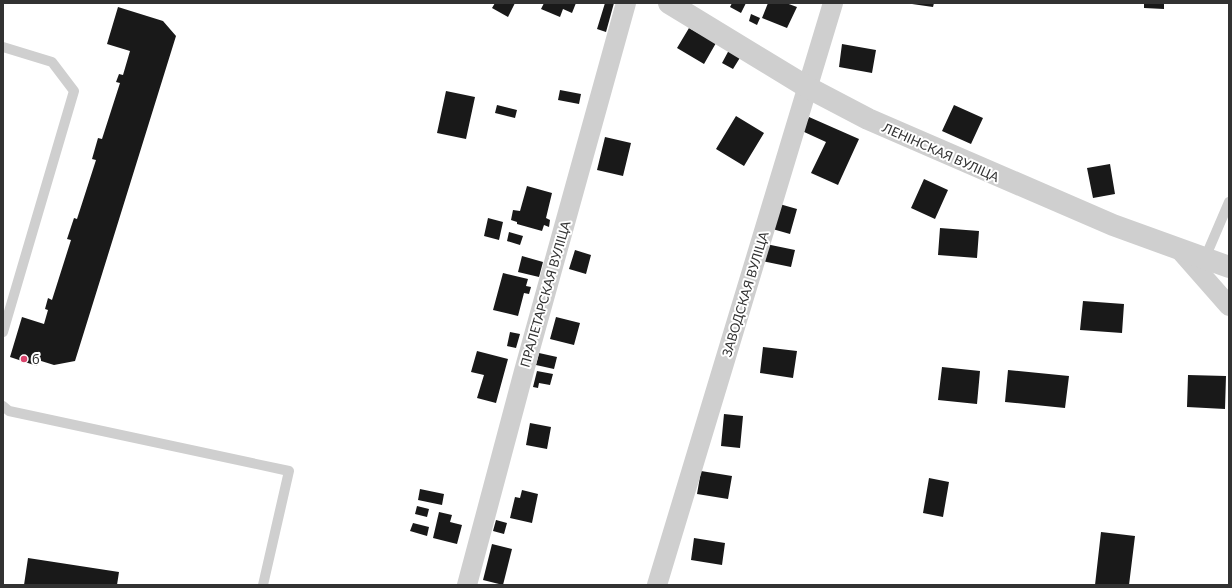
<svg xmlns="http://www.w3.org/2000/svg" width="1232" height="588" font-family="Lato,sans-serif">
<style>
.building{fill:#191919}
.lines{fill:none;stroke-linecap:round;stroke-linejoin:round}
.service{stroke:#cfcfcf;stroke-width:10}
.minor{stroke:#cfcfcf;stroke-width:20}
.tertiary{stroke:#cfcfcf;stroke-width:22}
.poi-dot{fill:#da436c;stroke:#fff;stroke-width:1.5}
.labels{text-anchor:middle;stroke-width:4;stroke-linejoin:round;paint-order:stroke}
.street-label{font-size:13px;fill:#323232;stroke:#fff}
.poi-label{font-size:13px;fill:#323232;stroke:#fff;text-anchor:start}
</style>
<rect width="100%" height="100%" fill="#fff"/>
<path class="building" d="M495,3h20l-7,14 -16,-9z
M544,3h32l-4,10 -9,-4 -3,8 -19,-8z
M605,3h9l-8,29 -9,-3z
M732,3h14l-5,10 -11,-6z
M768,3h18l11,4 -10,21 -25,-10z
M905,3h29l-1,4z
M1144,3h20v6l-20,-1z
M118,7l45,14 13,15 -101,325 -21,4 -16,-5 -1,6 -27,-9 12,-40 22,7 4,-14 -3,-1 3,-11 4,2 19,-60 -4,-1 7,-21 3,1 19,-59 -4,-1 6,-21 4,1 18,-56 -4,-1 3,-8 4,1 7,-24 -23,-7z
M751,14l9,4 -3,7 -8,-4z
M689,28l27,15 -12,21 -27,-16z
M842,44l34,6 -4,23 -33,-6z
M729,50l12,6 -8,13 -11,-6z
M560,90l21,4 -2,10 -21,-4z
M446,91l29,6 -9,42 -29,-6z
M497,105l20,5 -2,8 -20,-5z
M954,105l29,13 -12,26 -29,-13z
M736,116l28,17 -20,33 -28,-17z
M809,117l50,22 -21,46 -27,-12 15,-31 -24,-11z
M605,137l26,6 -8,33 -26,-6z
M1110,164l5,30 -22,4 -6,-30z
M924,179l24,11 -13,29 -24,-11z
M527,186l25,7 -6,25 4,2 -1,7 -5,-2 -2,6 -25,-7v-2l-6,-2 2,-10 7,1z
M776,203l21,6 -7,25 -21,-6z
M488,218l15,4 -4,18 -15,-4z
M940,228l39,3 -2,27 -39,-3z
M509,232l14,4 -3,9 -13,-4z
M766,244l29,6 -4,17 -29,-6z
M575,250l16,5 -5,19 -17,-5z
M522,256l21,6 -4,15 -21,-5z
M503,273l25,6 -2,7 5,1 -2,7 -5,-1 -6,23 -25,-6z
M1083,301l41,3 -2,29 -42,-3z
M556,317l24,6 -6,22 -24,-6z
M510,332l10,2 -4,14 -9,-2z
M763,347l34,4 -4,27 -33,-5z
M477,351l31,8 -12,44 -19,-5 7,-23 -13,-3z
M539,353l18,4 -3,12 -18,-4z
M942,367l38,4 -3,33 -39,-4z
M1008,370l61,6 -4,32 -60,-6z
M537,371l16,3 -3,11 -11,-2 -1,5 -5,-1z
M1188,375l38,1 -1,33 -38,-2z
M724,414l19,2 -3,32 -19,-2z
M530,423l21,4 -4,22 -21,-4z
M701,471l31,5 -4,23 -31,-5z
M929,478l20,4 -6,35 -20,-4z
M420,489l24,5 -2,11 -24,-5z
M522,490l16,4 -6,29 -22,-5 5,-21 5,1z
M417,506l12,3 -2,8 -12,-3z
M439,512l13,3 -2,7 12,3 -5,19 -24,-6z
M496,520l11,3 -3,11 -11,-3z
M413,523l16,4 -2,9 -17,-5z
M1101,532l34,4 -6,49h-34z
M694,538l31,5 -3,22 -31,-5z
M492,544l20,5 -9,36 -20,-5z
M28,558l91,14 -2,13h-93z"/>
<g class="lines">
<path class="service" d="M3,47l49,15 22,29 -71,241
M1205,258l24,-56
M3,406l6,5 280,60 -26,114"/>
<path class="minor" d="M1178,248l51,58
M467,585l57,-214 102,-368
M657,585l176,-582"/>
<path class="tertiary" d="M669,3l138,84 61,32 245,106 116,42"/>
</g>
<circle class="poi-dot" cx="24" cy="359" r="4"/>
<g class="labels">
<g class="street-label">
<text transform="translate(941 152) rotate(24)" y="5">ЛЕНІНСКАЯ ВУЛІЦА</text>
<text transform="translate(545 294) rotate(-74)" y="5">ПРАЛЕТАРСКАЯ ВУЛІЦА</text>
<text transform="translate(745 294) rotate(-73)" y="5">ЗАВОДСКАЯ ВУЛІЦА</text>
</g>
<g class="poi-label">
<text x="32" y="364">б</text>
</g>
</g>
<rect width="1232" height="588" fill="none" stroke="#323232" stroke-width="8"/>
</svg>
